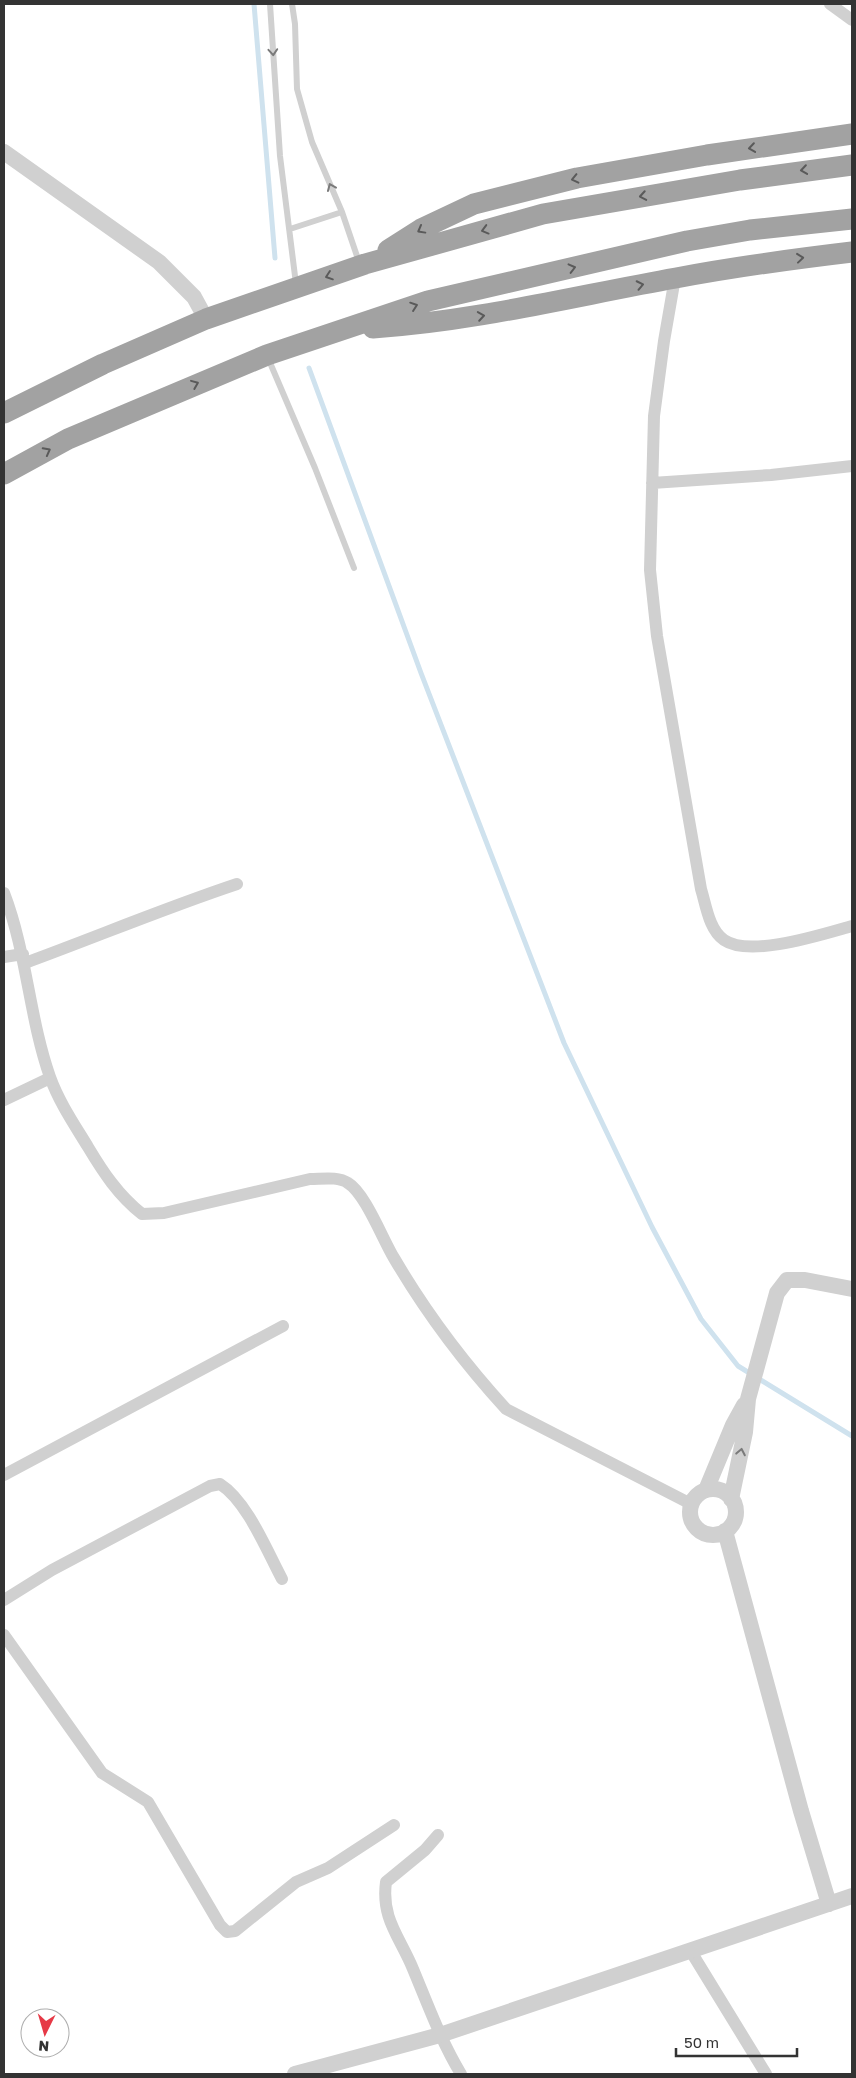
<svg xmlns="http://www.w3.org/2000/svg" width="856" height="2078" font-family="'Golos Text',sans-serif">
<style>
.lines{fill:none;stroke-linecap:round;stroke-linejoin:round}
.stream{stroke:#cfe2ee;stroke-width:5}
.service{stroke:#d0d0d0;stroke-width:6}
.minor{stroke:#d0d0d0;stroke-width:12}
.tertiary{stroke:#d0d0d0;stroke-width:16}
.trunk{stroke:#a2a2a2;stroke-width:21}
.oneway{stroke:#7a7a7a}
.oneway2{stroke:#5a5a5a}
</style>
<rect width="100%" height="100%" fill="#fff"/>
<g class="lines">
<path class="stream" d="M254,4l21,254
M309,368l112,305 143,370 88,184 49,92 37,47 114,70"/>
<path class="service" d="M270,4l10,152 16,128
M292,4l3,20 2,65 15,53 30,70 17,50
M290,229l52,-17
M268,358l47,110 39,100"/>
<path class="minor" d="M830,4l22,16
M675,278l-11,63 -10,75 -4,154 7,66 44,253c5,16 8,41 23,51 26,18 99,-6 128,-14
M652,483l119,-8 81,-9
M4,893c23,60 25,124 46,184 9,25 24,47 38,70 15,25 30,48 54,67l22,-1 146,-34c12,0 28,-3 38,4 17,10 35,57 46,75 31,53 70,105 112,151l185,95
M4,957l19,-3
M25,963c71,-26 140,-55 212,-79
M4,1100l46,-22
M4,1475l279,-149
M4,1600l48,-30 158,-84 10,-2c27,17 47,67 62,95
M4,1635l98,138 46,29 72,123 7,7 8,-1 61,-49 32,-14 66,-43
M438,1835l-13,15 -39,32c-5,37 14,55 27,87 15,36 28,72 48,105
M690,1950l76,124"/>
<path class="tertiary" d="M4,152l155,110 35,35 12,22
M690 1512a23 23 0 1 1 46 0a23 23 0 1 1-46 0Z
M706,1490l27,-65 11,-20
M731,1499l14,-67 3,-33 29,-106 10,-13h18l47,9
M725,1531l76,280 28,93
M295,2074l145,-39 412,-139"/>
<path class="trunk" d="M388,250l33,-21 53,-25 103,-26 130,-23 145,-21
M373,328c103,-7 202,-32 303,-50 58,-11 117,-19 176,-26
M4,413l99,-49 103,-45 159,-55 178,-50 197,-34 112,-15
M4,474l64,-35 199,-84 161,-54 259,-60 63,-11 102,-11"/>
</g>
<defs><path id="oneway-chevron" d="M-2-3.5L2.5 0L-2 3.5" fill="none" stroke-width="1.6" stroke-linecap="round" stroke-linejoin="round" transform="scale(1.25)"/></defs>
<g class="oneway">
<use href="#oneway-chevron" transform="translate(273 52) rotate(86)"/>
<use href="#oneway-chevron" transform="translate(331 187) rotate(-113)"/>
<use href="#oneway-chevron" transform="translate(741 1452) rotate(-79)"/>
</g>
<g class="oneway2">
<use href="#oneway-chevron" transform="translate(752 148) rotate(172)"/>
<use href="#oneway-chevron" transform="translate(804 170) rotate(172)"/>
<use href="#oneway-chevron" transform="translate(575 179) rotate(167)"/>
<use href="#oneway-chevron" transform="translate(643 196) rotate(170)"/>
<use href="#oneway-chevron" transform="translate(421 230) rotate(151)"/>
<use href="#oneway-chevron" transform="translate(485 230) rotate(165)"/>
<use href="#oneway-chevron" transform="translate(800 258) rotate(-6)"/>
<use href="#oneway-chevron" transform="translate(572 268) rotate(-14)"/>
<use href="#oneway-chevron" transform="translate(329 276) rotate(161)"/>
<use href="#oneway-chevron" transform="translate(640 285) rotate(-12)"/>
<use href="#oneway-chevron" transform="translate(414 306) rotate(-19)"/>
<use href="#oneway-chevron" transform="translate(481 316) rotate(-9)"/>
<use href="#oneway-chevron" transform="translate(195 384) rotate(-22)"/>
<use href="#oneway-chevron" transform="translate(47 451) rotate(-28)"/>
</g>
<rect width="856" height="2078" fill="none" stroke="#333333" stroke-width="10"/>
<g transform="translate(45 2033) rotate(185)"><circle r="24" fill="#ffffff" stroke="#adadad"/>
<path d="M0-4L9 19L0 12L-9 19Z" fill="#e63946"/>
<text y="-8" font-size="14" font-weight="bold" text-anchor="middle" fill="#333333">N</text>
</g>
<path d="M676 2048v8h121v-8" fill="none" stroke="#333333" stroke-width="2.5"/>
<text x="684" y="2048" font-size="15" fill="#333333" stroke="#ffffff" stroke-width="4" paint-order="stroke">50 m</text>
</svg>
